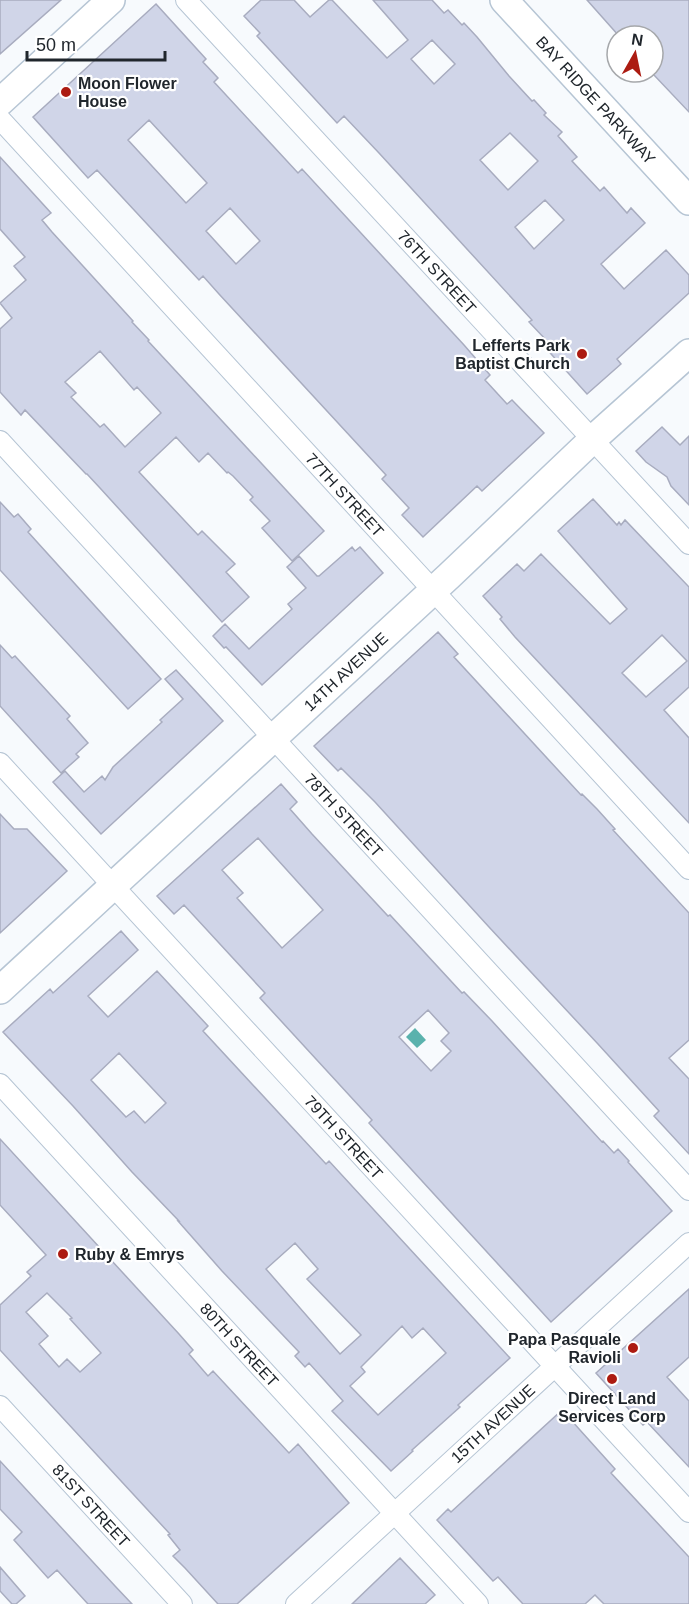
<svg xmlns="http://www.w3.org/2000/svg" width="689" height="1604" font-family="Arial,sans-serif">
<style>
.water{fill:#5ab2ad}
.building{fill:#d0d5e8;stroke:#a8acbf;stroke-width:1.5;fill-rule:evenodd}
.lines{fill:none;stroke-linecap:round;stroke-linejoin:round}
.minor-casing{stroke:#b6c5d4;stroke-width:22}
.secondary-casing{stroke:#b6c5d4;stroke-width:30}
.minor{stroke:#fff;stroke-width:20}
.secondary{stroke:#fff;stroke-width:27}
.poi-dot{fill:#ac1b11;stroke:#fff;stroke-width:2}
.labels{text-anchor:middle;stroke-width:4.5;stroke-linejoin:round;paint-order:stroke}
.poi-label{font-size:16px;font-weight:bold;fill:#20262c;stroke:#fff;text-anchor:start}
.street-label{font-size:16px;fill:#20262c;stroke:#fff}
</style>
<rect width="100%" height="100%" fill="#f7fafd"/>
<path class="water" d="M415,1028l11,12 -9,8 -11,-11z"/>
<path class="building" d="M0,0h61l-61,54z
M261,0h33l16,17 19,-17h3l55,58 21,-18 -35,-40h59l12,13 4,-3 14,15 2,-2 13,14 32,39 23,25 2,-1 12,13 -2,2 18,17 -4,4 19,21 -5,4 28,30 4,-4 23,26 4,-5 14,15 -44,41 23,25 42,-39 23,25v18l-72,66 4,5 -34,30 -44,-49 4,-4 -18,-19 3,-2 -153,-167 -35,-37 -7,7 -80,-87 3,-3 -16,-17zM432,40l23,24 -21,20 -23,-25zM510,133l28,28 -30,29 -28,-30zM545,200l19,20 -30,29 -19,-22z
M587,0h102v112l-36,-38v-38h-34z
M156,4l50,55 -3,3 15,16 -4,4 84,91 4,-4 162,176 26,30 -5,5 22,24 5,-4 32,33 -62,58 -5,-5 -54,51 -21,-22 7,-7 -27,-29 4,-4 -167,-181 -16,-18 -4,4 -102,-110 -9,8 -55,-61zM149,120l58,63 -21,20 -58,-63zM230,208l30,33 -24,23 -30,-33z
M0,157l51,56 -9,7 10,12 81,89 -1,1 17,18 -1,1 176,190 -32,30 -30,-33 8,-7 -20,-21 3,-3 -20,-21 -5,-4 -1,1 -19,-20 -9,9 -23,-25 -37,35 59,63 4,-4 33,33 -9,8 23,25 -27,25 -122,-134 -13,-14h-1l-61,-64 -4,5 -21,-23v-63l12,-11 -12,-15 26,-23 -12,-14 11,-9 -25,-28zM100,351l34,39 3,-3 24,26 -36,34 -21,-23 -4,3 -29,-30 5,-4 -11,-11z
M662,427l18,18 9,-9v69l-18,-19 -4,-9 -21,-15 -10,-11z
M593,499l24,26 2,-3 2,3 4,-5 64,67v100l-25,23 25,28v85l-174,-186 -15,-18 2,-2 -19,-21 34,-32 7,7 17,-17 69,70 17,-15 -69,-78zM662,635l25,26 -41,36 -24,-24z
M0,502l14,15 4,-3 13,15 -3,3 133,147 -33,30 -128,-139z
M352,547l3,4 5,-4 23,26 -121,112 -36,-38 -2,1 -11,-12 12,-12 24,25 43,-40 -4,-5 18,-16 -19,-21 12,-11 18,20h2z
M438,632l20,22 -4,3 127,138 1,-1 15,15 18,20 -2,1 76,83v127l-20,18 20,21v75l-35,-38 5,-5 -61,-67 -109,-117 -114,-125 -34,-34 -3,3 -24,-25z
M0,645l12,13 3,-2 55,60 -3,3 21,24 -12,11 3,3 -18,16 -61,-67z
M176,670l47,51 -122,113 -48,-52 12,-11 19,21 18,-16 3,4 8,-13 49,-45 -2,-2 23,-21 -18,-20z
M281,784l16,18 -7,7 22,25 76,82 2,-1 72,78 2,-1 28,29 110,121 1,-1 11,12 4,-4 11,12 -1,1 44,49 -121,111 -182,-199 3,-3 -112,-122 5,-5 -81,-88 -10,9 -17,-18zM258,838l65,72 -41,38 -45,-50 6,-5 -21,-23zM428,1010l21,23 -8,8 10,10 -20,20 -32,-34z
M0,814l14,15h13l40,42 -67,62z
M121,931l17,19 -50,46 20,21 49,-46 51,55 -5,5 123,133 3,-3 181,197 -52,47 2,2 -48,43 1,1 -22,20 -59,-60 11,-10 -34,-38 -4,4 -10,-11 4,-4 -77,-81 -44,-50h1l-47,-49 -59,-66 -70,-74 47,-43 3,4zM119,1053l47,50 -21,20 -11,-12 -8,6 -35,-37zM295,1243l23,26 -11,10 54,56 -21,19 -74,-85zM402,1326l10,12 11,-10 23,25 -68,62 -28,-29 15,-14 -4,-5z
M0,1139l179,195 14,16 -4,4 19,22 5,-5 76,82 9,-9 51,59 -112,101h-19l-33,-36 -12,-12 7,-6 -12,-15 2,-1 -170,-184v-45l31,-29 -4,-4 19,-17 -46,-50zM47,1293l25,25 -2,1 31,34 -21,19 -13,-13 -8,8 -20,-23 9,-8 -22,-24z
M689,1289v68l-22,20 22,24v66l-42,-45 -4,3 -47,-52z
M562,1410l53,59 -4,4 78,84v47h-85l-9,-9 -10,9h-62l-25,-27 -5,4 -56,-61 11,-11 3,3z
M0,1461l115,125 17,18h-44l-31,-34 -9,8 -34,-38 8,-8 -22,-23z
M400,1558l35,37 -10,9h-73z
M0,1567l25,29 -9,8h-4l-12,-13z"/>
<g class="lines">
<defs>
<g id="minor">
<path id="s1" d="M186,0l503,544"/>
<path id="s2" d="M0,119l689,750"/>
<path id="s3" d="M0,441l689,749"/>
<path id="s4" d="M0,763l689,749"/>
<path id="s5" d="M0,1084l478,520"/>
<path id="s6" d="M0,1406l182,198"/>
<path id="s7" d="M296,1604l393,-361"/>
</g>
<g id="secondary">
<path id="s8" d="M504,0l185,201"/>
<path d="M0,102l111,-102"/>
<path id="s9" d="M0,990l449,-414 144,-137 96,-86"/>
</g>
</defs>
<use href="#minor" class="minor-casing"/>
<use href="#secondary" class="secondary-casing"/>
<use href="#minor" class="minor"/>
<use href="#secondary" class="secondary"/>
</g>
<g class="poi-dot">
<circle cx="66" cy="92" r="6"/>
<circle cx="582" cy="354" r="6"/>
<circle cx="63" cy="1254" r="6"/>
<circle cx="633" cy="1348" r="6"/>
<circle cx="612" cy="1379" r="6"/>
</g>
<g class="labels">
<g class="poi-label">
<text x="78" y="89">Moon Flower<tspan x="78" dy="18">House</tspan></text>
<text x="570" y="351" text-anchor="end">Lefferts Park<tspan x="570" dy="18">Baptist Church</tspan></text>
<text x="75" y="1260">Ruby &amp; Emrys</text>
<text x="621" y="1345" text-anchor="end">Papa Pasquale<tspan x="621" dy="18">Ravioli</tspan></text>
<text x="612" y="1404" text-anchor="middle">Direct Land<tspan x="612" dy="18">Services Corp</tspan></text>
</g>
<g class="street-label">
<text dy="6" stroke="none"><textPath href="#s8" startOffset="136">BAY RIDGE PARKWAY</textPath></text>
<text dy="6" stroke="none"><textPath href="#s1" startOffset="370">76TH STREET</textPath></text>
<text dy="6" stroke="none"><textPath href="#s2" startOffset="510">77TH STREET</textPath></text>
<text dy="6" stroke="none"><textPath href="#s9" startOffset="470">14TH AVENUE</textPath></text>
<text dy="6" stroke="none"><textPath href="#s3" startOffset="508">78TH STREET</textPath></text>
<text dy="6" stroke="none"><textPath href="#s4" startOffset="508">79TH STREET</textPath></text>
<text dy="6" stroke="none"><textPath href="#s5" startOffset="354">80TH STREET</textPath></text>
<text dy="6" stroke="none"><textPath href="#s7" startOffset="267">15TH AVENUE</textPath></text>
<text dy="6" stroke="none"><textPath href="#s6" startOffset="135">81ST STREET</textPath></text>
</g>
</g>
<g transform="translate(635 54) rotate(9)"><circle r="28" fill="#ffffff" stroke="#a6a8ab" stroke-width="1.5"/>
<path d="M0-4.5L10 22L0 15L-10 22Z" fill="#ac1b11"/>
<text y="-9" font-size="16" font-weight="bold" text-anchor="middle" fill="#20262c">N</text>
</g>
<path d="M27 51v9h138v-9" fill="none" stroke="#20262c" stroke-width="3"/>
<text x="36" y="51" font-size="18" fill="#20262c" stroke="#ffffff" stroke-width="4.5" paint-order="stroke">50 m</text>
</svg>
